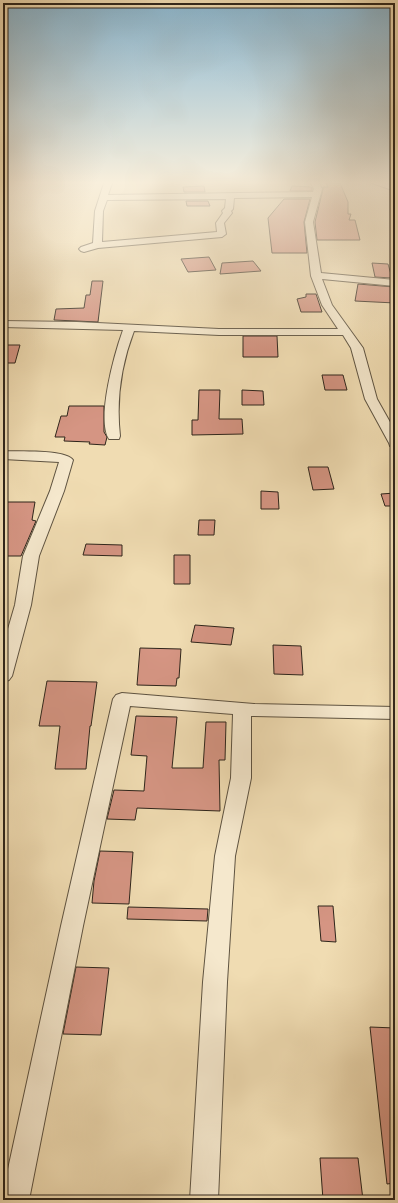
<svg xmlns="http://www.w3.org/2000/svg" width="398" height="1203" font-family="Cardo,serif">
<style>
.building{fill:#d59583;stroke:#2e251b}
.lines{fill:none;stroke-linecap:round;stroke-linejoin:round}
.minor-casing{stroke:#5e5341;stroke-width:2}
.minor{fill:#f5e8cd;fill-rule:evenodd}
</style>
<rect width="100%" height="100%" fill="#f0dcb2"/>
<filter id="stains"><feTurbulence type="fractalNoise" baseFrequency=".005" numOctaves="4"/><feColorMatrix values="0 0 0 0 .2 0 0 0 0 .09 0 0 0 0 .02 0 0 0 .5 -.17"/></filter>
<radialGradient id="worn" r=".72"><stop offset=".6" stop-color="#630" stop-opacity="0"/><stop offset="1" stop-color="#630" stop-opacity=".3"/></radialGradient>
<path class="building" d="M326,183h14l8,19v12h3l-2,6h6l5,20h-43l-2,-18 8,-33v-2h5z
M204,186l1,6h-21l-1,-5z
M292,186l19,1 1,2v2h-22z
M284,199h26l-6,23 3,31h-35l-4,-35z
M186,201h22l2,5h-23z
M209,257l7,13 -28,2 -7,-13z
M253,261l8,10 -41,3 2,-11z
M372,263l16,1 4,14 -17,-1z
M92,281h11l-5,41 -44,-2 2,-11 28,-1 2,-13h4z
M358,284l36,3 1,16 -40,-2z
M306,294h10l6,18h-21l-4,-13 9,-2z
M243,336h34l1,21h-35z
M3,345h17l-5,18h-12z
M322,375h21l4,15h-22z
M199,390h21l-1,29h23l1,15 -51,1v-15h6z
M242,390l21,1 1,14h-22z
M69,406h35v26l3,5 -2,8 -16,-1 1,-2 -26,-1 1,-4h-10l6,-21h6z
M308,467h20l6,22 -21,1z
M261,491l17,1 1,17h-18z
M395,493v13h-10l-4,-12z
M3,502h32l-3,18 4,1 -15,35h-18z
M199,520h16l-1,15h-16z
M86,544l36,1v11l-39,-1z
M174,555h16v29h-16z
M195,625l39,3 -3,17 -40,-3z
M273,645l28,1 2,29 -29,-1z
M140,648l41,1 -2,29h-2l-1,8 -39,-1z
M47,681l50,1 -6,44h-1l-4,43h-31l5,-43h-21z
M136,716l41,1 -5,51h31l3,-46h20l-1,38h-6l1,51 -83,-3 -2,12 -28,-1 7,-29 30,1 3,-35 -16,-1z
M100,851l33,1 -4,52 -37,-1 2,-22z
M318,906h15l3,36 -15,-1z
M128,907l80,2 -1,12 -80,-2z
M76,967l33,1 -8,67 -38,-1z
M370,1027l25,1v155l-8,1z
M320,1158h38l5,42h-40z"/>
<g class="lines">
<defs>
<path id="minor" d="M104,183h8l-4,12 205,-3 1,-3 -3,-6h8l3,6 -9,33 8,51 74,7v6l-73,-7 10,26 31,43 14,51 18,32v16l-5,-1 -1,-3 -24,-44 -14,-51 -8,-13h-124l-85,-4c-13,34 -18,69 -14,105l-1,3h-10c-13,-20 6,-87 14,-109l-120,-3v-6l74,1 142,7h119l-16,-24 -11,-29 -6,-54 7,-25 -78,1 -1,11 -2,2 1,2 -8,10 2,11 -4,3 -124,11 -14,4 -3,-1 -2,-2 2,-2 12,-4 2,-32zM226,199l-1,9 -3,3 1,2 -7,10 1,9 -115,10 1,-31 4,-11z
M372,183h12l11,3v5z
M3,451c14,1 62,-2 70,9l-9,31 -25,65 -8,49 -19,71 -3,4 -6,2v-36l12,-41 8,-49 27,-65 9,-29 -56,-3z
M122,693l132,11 141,3v12l-144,-3v62l-16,78 -8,126 -9,218h-28l13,-218 12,-126 16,-78 2,-64 -103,-8 -47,220 -54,274h-26v-8l58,-266 52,-227 3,-4z"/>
</defs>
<use href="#minor" class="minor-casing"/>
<use href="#minor" class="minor"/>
</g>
<linearGradient id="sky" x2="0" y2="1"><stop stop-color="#89b7d2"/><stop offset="0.52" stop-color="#f8efdc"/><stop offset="1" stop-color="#f8efdc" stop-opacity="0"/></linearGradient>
<rect width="398" height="351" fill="url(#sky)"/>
<rect width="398" height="1203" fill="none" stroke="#f0dcb2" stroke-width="16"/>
<rect x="4" y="4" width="390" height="1195" fill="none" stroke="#2e251b" stroke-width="2"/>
<rect x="8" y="8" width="382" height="1187" fill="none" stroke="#2e251b"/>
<rect width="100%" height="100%" filter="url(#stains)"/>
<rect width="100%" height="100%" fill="url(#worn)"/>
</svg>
